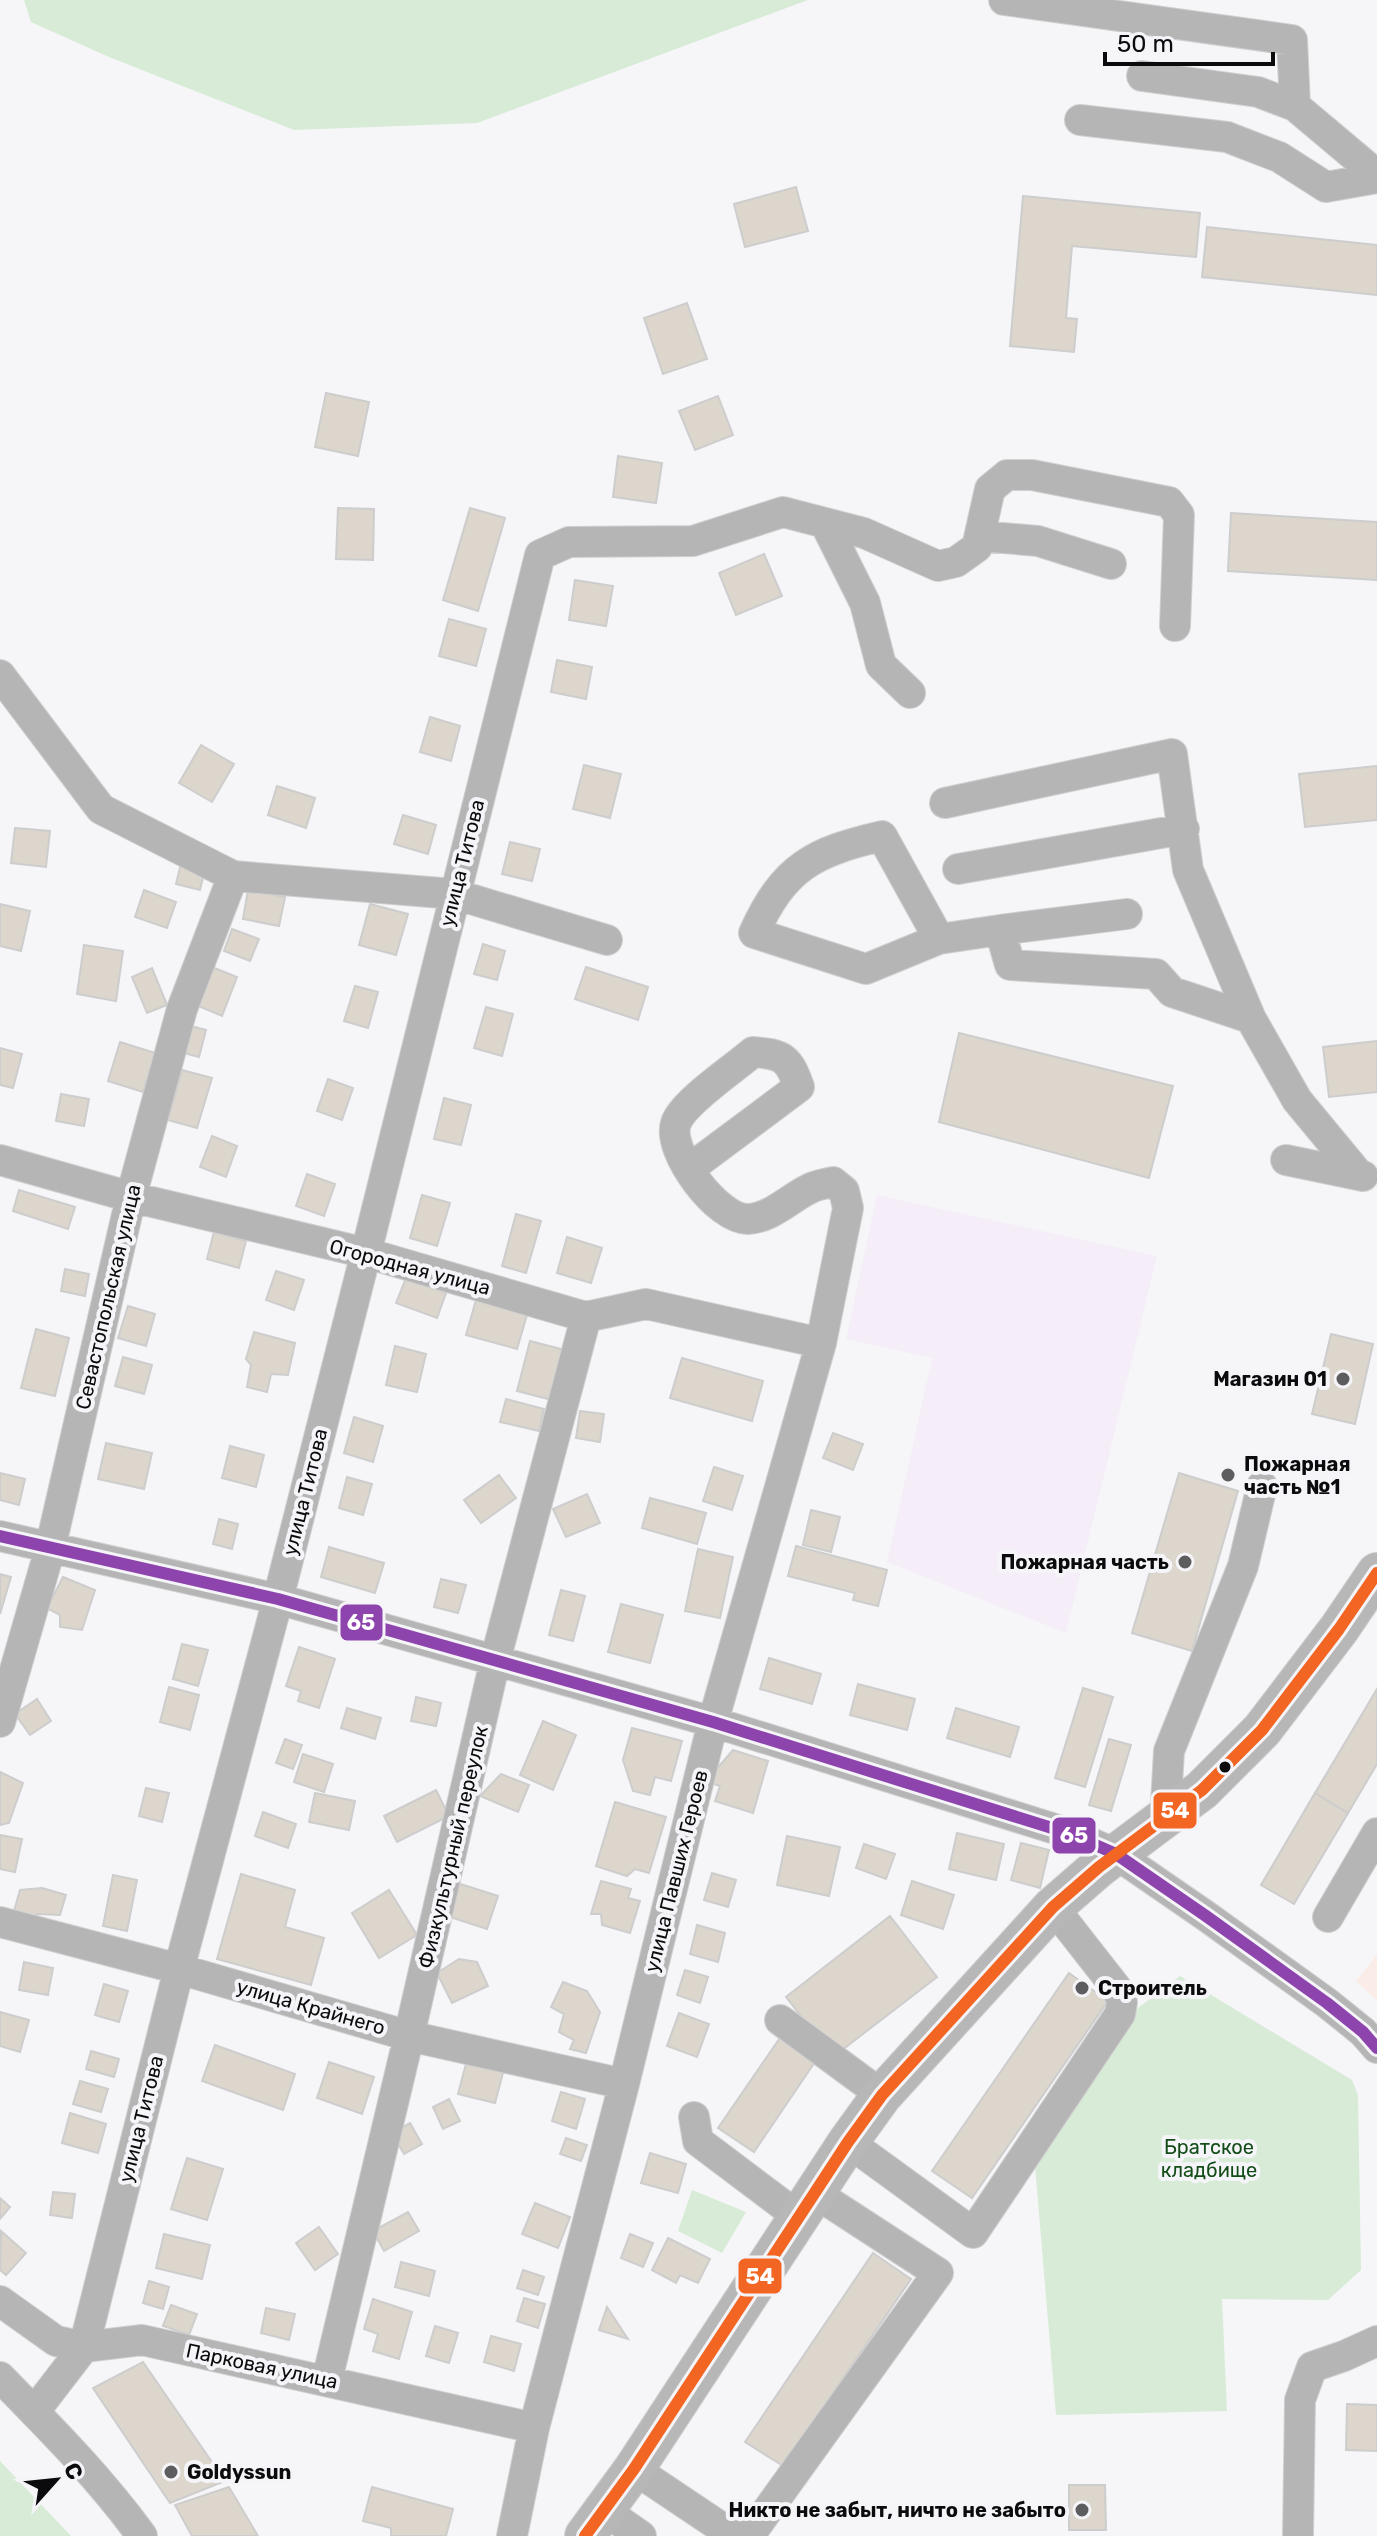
<svg xmlns="http://www.w3.org/2000/svg" width="1377" height="2536" font-family="Rubik,sans-serif">
<style>
.commercial{fill:#f5edf8}
.education{fill:#faede8}
.green{fill:#d7ebd7}
.building{fill:#dcd6cd;stroke:#cdcdcd;stroke-width:2}
.lines{fill:none;stroke-linecap:round;stroke-linejoin:round}
.minor-casing{stroke:#d0d0d2;stroke-width:32}
.major-casing{stroke:#d0d0d2;stroke-width:42}
.minor{stroke:#b5b5b5;stroke-width:30}
.major{stroke:#b8b7b8;stroke-width:40}
.bus-1-casing{stroke:#f5f5f9;stroke-width:18}
.bus-2-casing{stroke:#f5f5f9;stroke-width:18}
.bus-1{stroke:#8e44ad;stroke-width:12}
.bus-2{stroke:#f26522;stroke-width:12}
.poi-dot{fill:#5d5d5f;stroke:#f5f5f9;stroke-width:3}
.bus-dot{fill:#0b0b0d;stroke:#f5f5f9;stroke-width:3}
.labels{text-anchor:middle;stroke-width:8;stroke-linejoin:round;paint-order:stroke}
.street-label{font-size:20px;fill:#0b0b0d;stroke:#f5f5f9}
.poi-label{font-size:20px;font-weight:bold;fill:#0b0b0d;stroke:#f5f5f9;text-anchor:end}
.park-label{font-size:20px;fill:#134c16;stroke:#f5f5f9}
.line-badge{stroke:#f5f5f9;stroke-width:3}
.badge-label{font-size:22px;text-anchor:middle;font-weight:bold;fill:#fff}
</style>
<rect width="100%" height="100%" fill="#f6f6f8"/>
<path class="commercial" d="M877,1195l280,61 -91,377 -179,-71 45,-204 -86,-19z"/>
<path class="education" d="M1377,1955v46l-21,-20z"/>
<path class="green" d="M24,0h784l-331,123 -183,7 -185,-73 -78,-35z
M1180,1976l172,104 6,15 3,175 -33,30 -106,-1 5,112 -171,4 -21,-249 103,-158z
M692,2190l54,22 -24,41 -44,-22z
M0,2461l71,75h-71z"/>
<path class="building" d="M796,187l12,44 -63,16 -11,-43z
M1023,196l177,17 -4,44 -124,-11 -6,72 11,1 -3,33 -64,-6z
M1207,227l170,18v50l-175,-18z
M687,303l20,56 -44,15 -19,-56z
M326,393l43,9 -11,54 -43,-9z
M718,396l15,39 -38,15 -16,-39z
M618,456l44,7 -6,40 -43,-6z
M338,508l36,1 -1,51 -37,-1z
M470,508l35,10 -27,93 -35,-11z
M1231,513l146,9v58l-149,-9z
M764,554l18,42 -46,19 -17,-42z
M575,580l38,6 -7,40 -37,-6z
M449,619l37,10 -10,37 -37,-10z
M557,660l35,7 -6,32 -35,-7z
M430,717l30,9 -9,35 -31,-9z
M201,745l33,19 -22,38 -33,-19z
M584,765l37,9 -11,44 -37,-9z
M1377,766v54l-72,7 -6,-53z
M277,786l38,12 -9,30 -38,-13z
M403,815l33,10 -8,29 -34,-10z
M15,828l35,3 -4,36 -35,-4z
M510,842l30,7 -8,32 -30,-7z
M182,859l24,6 -6,25 -24,-6z
M144,890l32,12 -9,26 -32,-11z
M248,890l37,7 -6,29 -36,-7z
M0,904l30,7 -9,40 -21,-5z
M370,904l38,10 -12,41 -37,-10z
M232,929l27,10 -9,22 -26,-10z
M483,944l22,7 -8,29 -23,-6z
M84,945l39,6 -7,50 -39,-7z
M212,967l25,10 -15,39 -26,-11z
M586,967l62,20 -10,33 -63,-21z
M152,968l15,37 -20,8 -15,-36z
M355,986l23,6 -10,36 -24,-7z
M486,1007l27,7 -11,42 -28,-8z
M187,1025l19,5 -7,27 -19,-5z
M959,1033l214,53 -24,92 -210,-56z
M1377,1041v51l-48,5 -6,-50z
M120,1042l35,11 -12,39 -35,-11z
M0,1048l22,6 -9,34 -13,-3z
M182,1070l30,8 -15,50 -29,-8z
M328,1079l25,9 -11,32 -25,-9z
M61,1094l28,5 -5,27 -28,-5z
M444,1098l27,7 -10,40 -27,-6z
M212,1136l25,10 -11,31 -26,-10z
M307,1174l28,10 -11,32 -28,-10z
M19,1190l56,17 -7,22 -55,-18z
M422,1195l28,8 -13,43 -27,-8z
M516,1214l25,7 -15,52 -24,-7z
M214,1232l32,9 -7,27 -32,-9z
M567,1237l35,11 -11,35 -34,-10z
M65,1269l24,5 -4,22 -24,-5z
M276,1271l28,9 -10,30 -28,-10z
M406,1278l40,15 -9,25 -41,-15z
M476,1300l51,15 -10,34 -51,-14z
M128,1306l27,8 -9,32 -28,-8z
M36,1329l33,9 -14,58 -34,-8z
M254,1332l41,11 -7,32 -17,-1 -4,18 -20,-5 4,-22 -5,-6z
M1331,1334l42,10 -18,80 -43,-10z
M530,1341l35,9 -13,50 -35,-9z
M395,1346l31,8 -9,38 -31,-7z
M123,1357l29,8 -8,29 -29,-8z
M682,1358l81,23 -11,40 -82,-23z
M506,1399l38,10 -5,22 -39,-9z
M580,1411l24,3 -4,28 -24,-4z
M354,1417l29,9 -10,36 -29,-9z
M833,1433l30,11 -10,26 -30,-12z
M106,1443l46,10 -8,36 -46,-10z
M230,1446l34,9 -8,32 -34,-9z
M714,1467l29,9 -11,34 -29,-9z
M0,1473l25,6 -6,26 -19,-5z
M1179,1473l59,18 -46,160 -60,-18z
M499,1475l17,23 -35,25 -17,-23z
M347,1477l25,7 -9,31 -24,-7z
M587,1494l13,29 -34,14 -13,-28z
M650,1498l56,15 -9,31 -55,-16z
M811,1510l29,7 -9,35 -28,-7z
M219,1519l19,5 -6,25 -19,-5z
M796,1546l91,24 -9,36 -25,-6 2,-7 -67,-17z
M329,1547l55,16 -9,30 -54,-16z
M698,1549l35,8 -13,61 -35,-7z
M0,1574l11,3 -11,37z
M63,1577l32,13 -13,40 -22,-3v-12l-13,-7z
M441,1579l25,6 -8,28 -24,-6z
M561,1590l24,6 -12,45 -24,-6z
M621,1604l42,11 -13,48 -42,-11z
M182,1644l26,6 -10,36 -25,-7z
M299,1647l36,12 -16,49 -21,-7 3,-10 -15,-5z
M769,1658l52,16 -9,30 -52,-15z
M858,1684l57,15 -8,31 -57,-15z
M169,1687l30,8 -9,35 -30,-8z
M1083,1688l30,9 -28,90 -30,-9z
M1377,1689v75l-29,49 -33,-20z
M416,1697l25,6 -5,23 -25,-5z
M37,1699l14,22 -21,14 -15,-21z
M347,1708l34,10 -6,21 -34,-11z
M956,1708l63,19 -9,30 -63,-19z
M543,1721l33,14 -23,55 -33,-15z
M632,1728l50,13 -11,40 -16,-4 -5,18 -17,-4 -10,-31z
M285,1739l17,6 -9,24 -17,-6z
M1109,1739l22,6 -20,66 -22,-6z
M733,1750l35,11 -15,52 -38,-12 5,-15 -9,-3 3,-11z
M303,1754l30,10 -9,28 -30,-10z
M0,1772l23,11 -14,40 -9,2z
M501,1774l28,11 -11,27 -38,-16z
M146,1788l23,5 -7,29 -23,-6z
M436,1790l13,26 -52,26 -13,-26z
M315,1793l40,8 -6,29 -40,-8z
M1315,1793l33,20 -54,91 -33,-19z
M615,1802l51,15 -17,56 -14,-4 -8,7 -31,-10z
M263,1812l33,12 -8,24 -33,-12z
M957,1833l47,11 -8,36 -47,-11z
M0,1835l22,4 -7,33 -15,-3z
M787,1836l53,11 -11,49 -52,-11z
M1021,1843l28,7 -9,38 -29,-8z
M864,1844l31,10 -9,25 -30,-11z
M712,1873l24,7 -8,27 -24,-7z
M241,1874l54,16 -10,37 39,11 -13,47 -94,-26z
M113,1875l24,5 -10,51 -24,-5z
M601,1881l30,8 -3,9 12,3 -10,32 -28,-8 -1,-11h-10z
M912,1881l42,14 -11,34 -42,-14z
M454,1882l44,14 -11,33 -43,-14z
M42,1888l24,7 -6,20 -22,-1 -8,4 -16,-7 6,-21z
M389,1890l28,45 -38,23 -27,-45z
M890,1916l47,61 -104,80 -47,-60z
M697,1925l28,8 -7,29 -28,-8z
M459,1959l18,3 11,24 -36,17 -15,-30z
M24,1962l29,6 -5,27 -29,-5z
M685,1970l23,7 -8,26 -23,-8z
M1069,1973l39,28 -136,197 -40,-27z
M563,1982l24,9 13,21 -14,41 -16,-4 4,-9 -15,-8 5,-18 -13,-7z
M104,1984l24,7 -9,31 -24,-7z
M0,2012l29,8 -9,32 -20,-6z
M679,2013l30,11 -12,33 -30,-11z
M784,2032l35,24 -65,96 -36,-24z
M215,2045l80,29 -12,36 -81,-29z
M91,2051l28,8 -5,18 -28,-8z
M467,2060l37,9 -9,34 -37,-9z
M329,2062l45,15 -12,37 -45,-16z
M80,2081l28,8 -7,23 -28,-8z
M561,2092l24,7 -9,30 -24,-8z
M449,2099l11,22 -17,8 -10,-22z
M70,2113l36,11 -8,29 -36,-10z
M410,2123l12,21 -18,10 -12,-21z
M566,2138l21,7 -6,16 -21,-7z
M650,2153l36,11 -8,29 -37,-10z
M187,2158l36,11 -16,51 -36,-11z
M53,2192l22,2 -3,24 -22,-3z
M0,2198l10,9 -10,12z
M535,2203l35,14 -12,31 -36,-14z
M408,2212l11,19 -35,20 -11,-20z
M319,2227l19,27 -23,16 -19,-27z
M1,2231l25,22 -20,22 -6,-5z
M164,2234l46,11 -8,34 -46,-11z
M630,2234l23,9 -10,24 -22,-9z
M668,2238l42,21 -12,24 -18,-8 -4,8 -24,-13z
M873,2253l38,26 -128,187 -38,-24z
M401,2262l34,9 -6,25 -34,-9z
M523,2270l21,7 -6,18 -21,-7z
M149,2281l20,6 -6,22 -20,-6z
M524,2298l21,6 -7,24 -21,-7z
M373,2299l39,13 -13,47 -26,-8 5,-17 -14,-5z
M171,2305l26,9 -8,21 -26,-9z
M607,2307l21,32 -29,-9z
M266,2308l29,6 -6,26 -28,-7z
M435,2326l23,7 -9,30 -23,-7z
M491,2336l30,8 -7,27 -30,-9z
M143,2362l82,119 -55,22 -77,-115z
M1347,2404l30,1v46l-31,-1z
M1069,2485h36l1,45h-37z
M229,2487l29,49h-66l-17,-31z
M372,2487l81,22 -7,27h-55v-8l-28,-7z"/>
<g class="lines">
<defs>
<path id="minor" d="M1004,0l288,40 3,66
M1142,76l116,16 37,14 82,69
M1080,120l147,17 52,20 47,30 51,-9
M825,523l40,80 16,62 29,28
M980,536l58,5 73,23
M0,675l101,134 132,67 221,18 153,46
M945,803l227,-49 16,116 63,149 46,81 62,75
M958,869l226,-40
M1127,914l-127,16 10,35 146,9 16,18 78,26
M939,939l-57,-103c-69,16 -98,31 -128,97l112,36 73,-30 61,-9
M0,1160l131,37 235,56 220,64 60,-13 175,39
M1286,1160l77,16
M0,1536l278,63 435,123 355,111 48,21 90,62 121,87 36,29 14,16
M0,1722l50,-173 81,-352 51,-188 51,-133
M1165,1820l4,-69 74,-185 19,-80
M1328,1917l49,-84
M0,1922l179,47 230,67 215,48
M780,2020l102,75
M694,2117l4,24 101,76
M848,2142l125,91 147,-219 2,-12 -4,-12 -65,-83
M0,2301l56,40 28,6 58,-7 392,88
M0,2377c50,51 100,101 142,159
M327,2380l82,-344 86,-375 91,-344
M34,2412l50,-65 95,-378 99,-370 88,-346 174,-698 29,-13 124,-1 90,-29 81,21 74,33 18,-4 21,-15 13,-58 17,-14h25l137,27 10,13 -4,111
M634,2469l100,67
M604,2510l37,26
M512,2536l22,-108 90,-344 89,-362 108,-379 27,-135 -4,-17 -11,-9c-8,2 -17,3 -24,7 -19,9 -38,29 -61,30 -30,1 -82,-68 -72,-96 7,-21 59,-55 77,-71 30,2 36,6 46,35l-110,82
M749,2536l189,-263 -123,-80
M1298,2536l2,-136 12,-33 32,-11 33,-15"/>
<path id="major" d="M585,2536l49,-67 214,-327 34,-47 171,-188 46,-40 103,-77 60,-60 77,-101 38,-56"/>
</defs>
<use href="#minor" class="minor-casing"/>
<use href="#major" class="major-casing"/>
<use href="#minor" class="minor"/>
<use href="#major" class="major"/>
<defs>
<path id="bus-1" d="M0,1536l278,63 435,123 355,111 48,21 90,62 121,87 36,29 14,16"/>
<path id="bus-2" d="M585,2536l49,-67 214,-327 34,-47 171,-188 46,-40 103,-77 60,-60 77,-101 38,-56"/>
</defs>
<use href="#bus-1" class="bus-1-casing"/>
<use href="#bus-2" class="bus-2-casing"/>
<use href="#bus-1" class="bus-1"/>
<use href="#bus-2" class="bus-2"/>
</g>
<g class="poi-dot">
<circle cx="1343" cy="1379" r="8"/>
<circle cx="1228" cy="1475" r="8"/>
<circle cx="1185" cy="1562" r="8"/>
<circle cx="1082" cy="1988" r="8"/>
<circle cx="171" cy="2472" r="8"/>
<circle cx="1082" cy="2510" r="8"/>
</g>
<circle class="bus-dot" cx="1225" cy="1767" r="7"/>
<g class="labels">
<g class="street-label">
<text transform="translate(462 863) rotate(-76)" y="7">улица Титова</text>
<text transform="translate(410 1267) rotate(15)" y="7">Огородная улица</text>
<text transform="translate(108 1297) rotate(-77)" y="7">Севастопольская улица</text>
<text transform="translate(305 1492) rotate(-76)" y="7">улица Титова</text>
<text transform="translate(453 1847) rotate(-77)" y="7">Физкультурный переулок</text>
<text transform="translate(676 1871) rotate(-76)" y="7">улица Павших Героев</text>
<text transform="translate(311 2007) rotate(16)" y="7">улица Крайнего</text>
<text transform="translate(141 2119) rotate(-76)" y="7">улица Титова</text>
<text transform="translate(262 2366) rotate(12)" y="7">Парковая улица</text>
</g>
<g class="poi-label">
<text x="1327" y="1386">Магазин 01</text>
<text x="1244" y="1471" text-anchor="start">Пожарная<tspan x="1244" dy="23">часть №1</tspan></text>
<text x="1169" y="1569">Пожарная часть</text>
<text x="1098" y="1995" text-anchor="start">Строитель</text>
<text x="187" y="2479" text-anchor="start">Goldyssun</text>
<text x="1066" y="2517">Никто не забыт, ничто не забыто</text>
</g>
<g class="park-label">
<text x="1209" y="2154">Братское<tspan x="1209" dy="23">кладбище</tspan></text>
</g>
</g>
<g class="line-badge">
<rect x="339" y="1603" width="45" height="39" rx="8" fill="#8e44ad"/>
<rect x="1152" y="1791" width="46" height="39" rx="8" fill="#f26522"/>
<rect x="1051" y="1816" width="46" height="39" rx="8" fill="#8e44ad"/>
<rect x="737" y="2257" width="46" height="38" rx="8" fill="#f26522"/>
</g>
<g class="badge-label">
<text x="361" y="1630">65</text>
<text x="1175" y="1818">54</text>
<text x="1074" y="1843">65</text>
<text x="760" y="2284">54</text>
</g>
<g transform="translate(56 2480) rotate(63)" stroke="#f5f5f9" stroke-width="6" paint-order="stroke">
<path d="M0-6L14 30L0 20L-14 30Z" fill="#0b0b0d"/>
<text y="-12" font-size="22" font-weight="bold" text-anchor="middle" fill="#0b0b0d">С</text>
</g>
<path d="M1105 52v12h168v-12" fill="none" stroke="#0b0b0d" stroke-width="4"/>
<text x="1117" y="52" font-size="24" fill="#0b0b0d" stroke="#f5f5f9" stroke-width="6" paint-order="stroke">50 m</text>
</svg>
